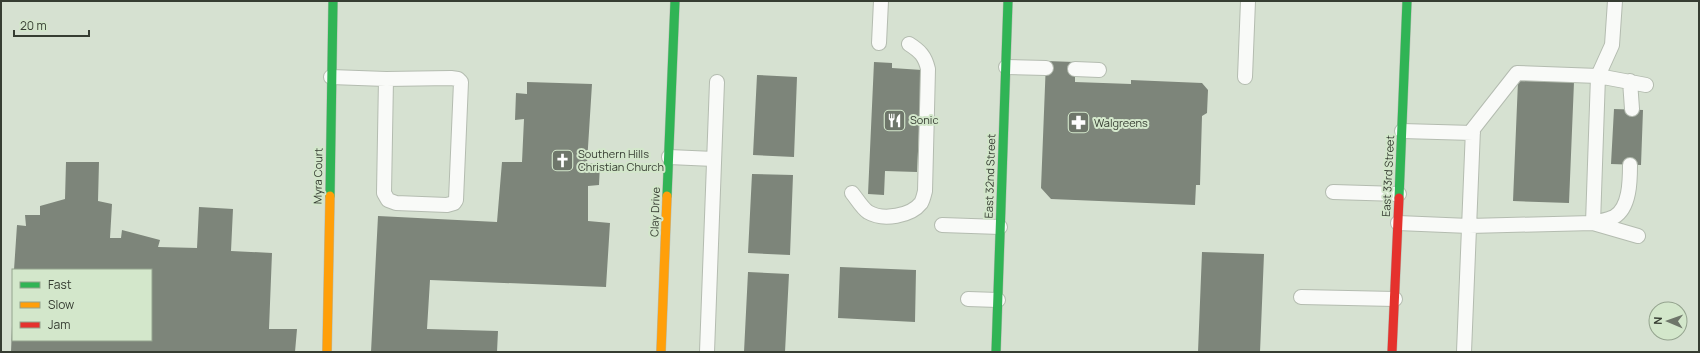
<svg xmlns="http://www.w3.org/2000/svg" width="1700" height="353" font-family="Manrope,sans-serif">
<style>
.building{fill:#7d857a}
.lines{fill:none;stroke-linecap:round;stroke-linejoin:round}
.lane-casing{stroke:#b4bcb0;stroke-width:16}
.fast-casing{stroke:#b4bcb0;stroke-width:10}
.slow-casing{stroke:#b4bcb0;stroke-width:10}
.jam-casing{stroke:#b4bcb0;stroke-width:10}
.lane{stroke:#f9faf8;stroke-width:14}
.fast{stroke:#30b455;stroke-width:9}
.slow{stroke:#ff9f0a;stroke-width:9}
.jam{stroke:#e5322d;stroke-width:9}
.labels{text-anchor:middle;stroke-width:4;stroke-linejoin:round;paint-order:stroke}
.poi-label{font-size:11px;fill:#363d32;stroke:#d3e7cb;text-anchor:start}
.street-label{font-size:11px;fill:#363d32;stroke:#d3e7cb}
</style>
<rect width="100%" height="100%" fill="#d6e1d1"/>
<path class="building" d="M1046,61l29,1v20l56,2v-4l71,3 6,7 -1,23 -5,3 -2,69h-4l-1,20 -144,-6 -10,-11z
M874,62l18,1v5l30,2 -5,102 -32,-1 -1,24 -16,-1z
M757,75l40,2 -3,80 -41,-2z
M1518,81l56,1 -5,121 -56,-2z
M527,82l65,2 -5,79 13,1 -1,21 -11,1v35l22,2 -4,64 -176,-7 -3,49 71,2 -1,21h-126l7,-136 119,6 5,-60h20l2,-43 -9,1 1,-27 11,1z
M1614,109l29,1 -2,55 -30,-1z
M66,162h33l-1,39 14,3 -2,34h11l1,-8 38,10 -2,7 39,1 2,-41 34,2 -2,42 41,2 -3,76h28l-2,23h-284l1,-26 1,14h138v-70h-137l3,-45 9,1 -1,-11h15v-9l25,-7z
M752,174l41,1 -3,80 -42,-2z
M1202,252l62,2 -4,98h-62z
M840,267l76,3 -1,52 -77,-4z
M748,272l41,2 -4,78h-41z"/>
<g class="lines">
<defs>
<path id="lane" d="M1615,1l-3,44 -14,31 48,9
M879,43l2,-42
M1006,67l40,1
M1075,69l24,1
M331,77l55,2 65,-1 7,1 3,3 -5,118 -2,3 -7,2 -51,-2 -8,-3 -4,-7 2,-114
M1245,77l3,-76
M1630,81l2,28
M1402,131l71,2
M669,157l45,2
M1333,192l66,2
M852,193c5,6 10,15 16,19 15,9 43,4 53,-9 2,-3 3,-8 4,-12l3,-122c-3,-13 -8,-18 -19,-25
M1398,223l71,3 124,-3 5,-147 -81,-3 -44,56 -9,223
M1593,223c7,-2 15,-3 21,-6 16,-9 16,-37 16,-52
M1593,223l45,13
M942,225l58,2
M1301,297l94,2
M968,299l30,1
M707,352l10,-270"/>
<path id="fast" d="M330,196l3,-195
M667,196l8,-195
M1399,198l8,-197
M996,352l12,-351"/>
<path id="slow" d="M327,352l3,-156
M661,352l6,-156"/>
<path id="jam" d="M1392,352l7,-154"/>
</defs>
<use href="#lane" class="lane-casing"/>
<use href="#fast" class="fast-casing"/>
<use href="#slow" class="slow-casing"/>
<use href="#jam" class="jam-casing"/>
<use href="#lane" class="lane"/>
<use href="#fast" class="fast"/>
<use href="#slow" class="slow"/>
<use href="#jam" class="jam"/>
</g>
<defs>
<symbol id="restaurant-square" viewBox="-11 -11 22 22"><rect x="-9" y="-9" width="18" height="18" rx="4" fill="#6e766a" stroke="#d3e7cb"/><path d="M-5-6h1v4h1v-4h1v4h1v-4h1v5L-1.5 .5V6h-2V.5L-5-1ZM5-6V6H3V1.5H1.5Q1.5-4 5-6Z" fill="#fff"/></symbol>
<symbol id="pharmacy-square" viewBox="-11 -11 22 22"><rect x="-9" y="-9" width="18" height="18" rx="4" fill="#6e766a" stroke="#d3e7cb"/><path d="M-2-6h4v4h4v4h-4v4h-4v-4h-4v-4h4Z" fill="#fff"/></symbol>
<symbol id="church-square" viewBox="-11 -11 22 22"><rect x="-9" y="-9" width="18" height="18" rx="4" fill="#6e766a" stroke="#d3e7cb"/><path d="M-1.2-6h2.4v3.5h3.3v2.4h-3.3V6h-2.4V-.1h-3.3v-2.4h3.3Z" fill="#fff"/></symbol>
</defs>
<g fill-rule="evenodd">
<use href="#restaurant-square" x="882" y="108" width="25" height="25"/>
<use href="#pharmacy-square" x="1066" y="110" width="25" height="25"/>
<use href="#church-square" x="550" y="148" width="25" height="25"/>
</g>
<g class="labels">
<g class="poi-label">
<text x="910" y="124">Sonic</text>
<text x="1094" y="127">Walgreens</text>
<text x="578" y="158">Southern Hills<tspan x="578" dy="13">Christian Church</tspan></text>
</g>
<g class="street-label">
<text transform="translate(318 176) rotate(-89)" y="4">Myra Court</text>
<text transform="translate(990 176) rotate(-88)" y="4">East 32nd Street</text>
<text transform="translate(1388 176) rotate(-87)" y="4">East 33rd Street</text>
<text transform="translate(655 212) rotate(-88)" y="4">Clay Drive</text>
</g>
</g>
<rect width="1700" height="353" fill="none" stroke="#363d32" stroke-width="4"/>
<rect x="12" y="269" width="140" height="72" fill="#d3e7cb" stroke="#94a38e"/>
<rect x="20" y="282" width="20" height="6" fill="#30b455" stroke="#94a38e"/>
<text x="48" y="289" font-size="12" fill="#363d32">Fast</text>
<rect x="20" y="302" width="20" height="6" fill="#ff9f0a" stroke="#94a38e"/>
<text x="48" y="309" font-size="12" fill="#363d32">Slow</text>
<rect x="20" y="322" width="20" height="6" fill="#e5322d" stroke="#94a38e"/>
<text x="48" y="329" font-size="12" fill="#363d32">Jam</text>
<g transform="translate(1668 321) rotate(272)"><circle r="19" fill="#d3e7cb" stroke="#94a38e"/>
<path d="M0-3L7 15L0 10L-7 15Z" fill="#6e766a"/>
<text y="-6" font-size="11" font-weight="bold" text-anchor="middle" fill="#363d32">N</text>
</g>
<path d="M14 30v6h75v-6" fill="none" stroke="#363d32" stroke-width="2"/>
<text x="20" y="30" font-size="12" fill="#363d32" stroke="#d3e7cb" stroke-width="3" paint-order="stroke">20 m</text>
</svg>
